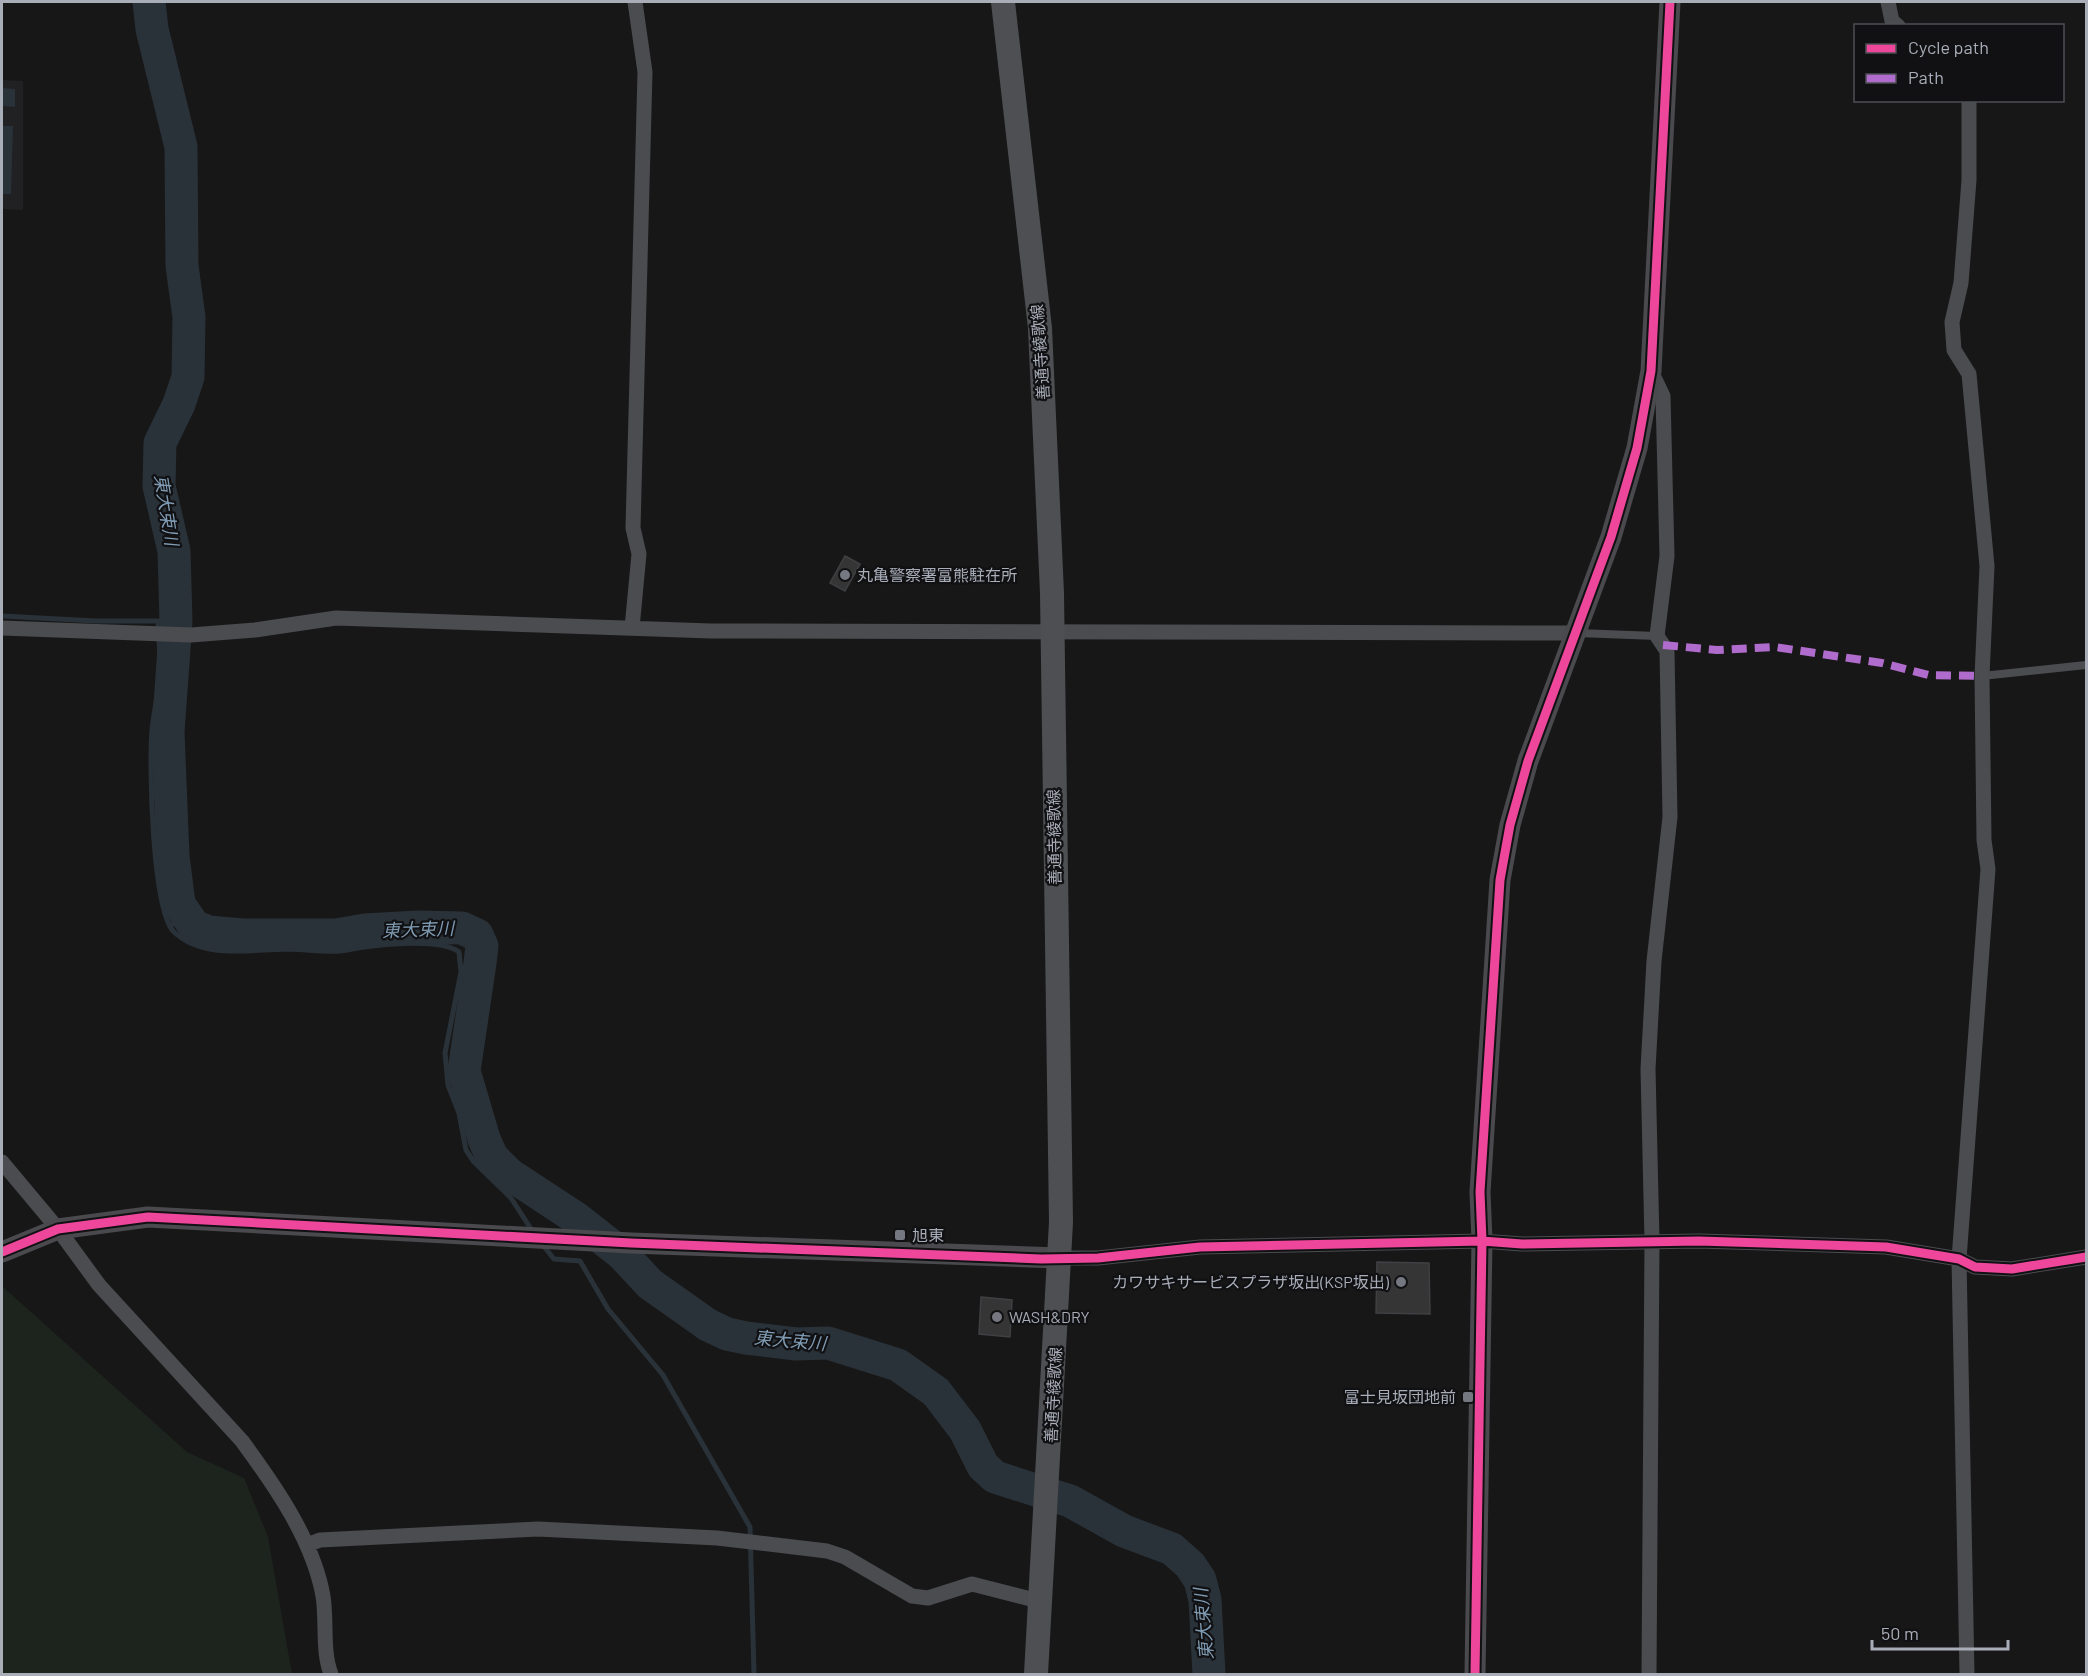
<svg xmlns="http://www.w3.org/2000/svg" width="2088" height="1676" font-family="Barlow,'Noto Sans JP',sans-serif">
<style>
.built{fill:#212123}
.green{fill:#1d241e}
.water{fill:#2a3239}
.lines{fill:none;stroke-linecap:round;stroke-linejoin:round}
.stream{stroke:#2a3239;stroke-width:5}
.river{stroke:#2a3239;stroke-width:33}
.building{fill:#353536;stroke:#3f4043;stroke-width:1.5}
.lane{stroke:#4b4c50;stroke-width:8}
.street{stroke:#4b4c50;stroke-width:15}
.secondary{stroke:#4a4a4e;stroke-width:21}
.primary{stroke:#4d4f52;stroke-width:24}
.quiet{stroke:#b06ccc;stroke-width:8;stroke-dasharray:15 8;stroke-linecap:butt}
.cycleway-casing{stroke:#111113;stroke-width:13}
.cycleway{stroke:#ed469a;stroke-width:9}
.poi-dot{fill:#757880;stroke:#111113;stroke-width:2}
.labels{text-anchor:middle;stroke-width:4.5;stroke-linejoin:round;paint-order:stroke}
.street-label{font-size:16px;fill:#a8adb8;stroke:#111113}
.poi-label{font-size:16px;fill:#a8adb8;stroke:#111113;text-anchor:start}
.water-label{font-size:18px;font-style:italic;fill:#7f9bb3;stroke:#111113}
</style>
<rect width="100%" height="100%" fill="#171717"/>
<path class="built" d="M2,80l21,1v129l-21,-1z"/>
<path class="green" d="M2,1286l185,166 57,26 24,59 24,137h-290z"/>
<path class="water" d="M2,88l13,1v18l-13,-1z
M2,126h11l-2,68h-9z"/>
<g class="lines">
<path class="stream" d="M2,616l94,5h80
M158,621c1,16 2,33 2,50 -1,20 -6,39 -8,59 -3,34 0,180 22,202 29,27 73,18 109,17 21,-1 44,5 64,1 24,-5 92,-13 112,2l2,20 -16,81 3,32 11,28 7,37 8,12 37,36 22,34
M170,926l15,-10
M542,1244l12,15 26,2 28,48 55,66 87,152 4,147"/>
<path class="river" d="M149,2l3,27 29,118 1,119 7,51 -1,60 -9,27 -19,39 -1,43 15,65 2,70 -8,111 5,124 6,48 15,22 15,6 33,3h94l29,-5 53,-3 44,1 15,7 5,11 -2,17 -16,108 20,68 8,18 17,17 67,44 46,36 28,30 58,41 19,9 19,4 50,6 32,-1 70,22 38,27 29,38 18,36 12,11 75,24 54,30 48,18 18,16 10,15 5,20 4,74"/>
</g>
<path class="building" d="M845,556l15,8 -15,27 -15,-8z
M1377,1262l52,1 1,51 -54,-1z
M981,1297l31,3 -2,37 -31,-3z"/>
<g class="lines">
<path class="lane" d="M1577,633l80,3
M1982,676l104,-11"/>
<path class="street" d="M1888,2l4,19 6,5
M2,628l189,7 64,-5 81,-12 375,13 864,2
M632,628l7,-74 -6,-26 12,-456 -10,-70
M2,1162l56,67 41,56 143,156c33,45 71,99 81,155 4,25 -1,55 8,78
M1060,1258h38l102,-11 282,-6 40,3 177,-3 187,6 73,12 16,8 37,2 74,-12
M307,1545l13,-5 218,-11 179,9 110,13 18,6 67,39 16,2 44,-14 67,17
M1649,1674l3,-433 -4,-172 6,-108 16,-144 -3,-166 -10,-15 10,-80 -4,-160 -12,-25
M1967,1674l-8,-415 29,-390 -4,-29 -2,-164 5,-110 -18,-192 -15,-24 -2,-28 9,-39 8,-103v-80"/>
<path class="secondary" d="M2,1252l56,-23 90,-12 483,26 429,15
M1475,1674l7,-433 -2,-49 20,-312 10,-55 18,-64 83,-224 26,-89 14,-77 19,-369"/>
<path class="primary" d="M1003,2l37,326 12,265 9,629 -25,452"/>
<path class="quiet" d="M1663,645l54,5 58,-3 107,16 46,12 54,1"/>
<defs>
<path id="cycleway" d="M2,1252l56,-23 90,-12 483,26 410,16 57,-1 102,-11 282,-6 40,3 177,-3 187,6 73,12 16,8 37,2 74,-12
M1475,1674l7,-433 -2,-49 20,-312 10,-55 18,-64 83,-224 26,-89 14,-77 19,-369"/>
</defs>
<use href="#cycleway" class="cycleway-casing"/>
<use href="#cycleway" class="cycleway"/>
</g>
<g class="poi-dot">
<circle cx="845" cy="575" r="6"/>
<rect x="894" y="1229" width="12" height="12" rx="3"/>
<circle cx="1401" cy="1282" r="6"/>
<circle cx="997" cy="1317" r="6"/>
<rect x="1462" y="1391" width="12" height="12" rx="3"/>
</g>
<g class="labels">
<g class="street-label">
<text transform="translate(1040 352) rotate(-94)" y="6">善通寺綾歌線</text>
<text transform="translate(1054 837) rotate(-91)" y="6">善通寺綾歌線</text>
<text transform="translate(1053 1395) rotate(-87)" y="6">善通寺綾歌線</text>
</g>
<g class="poi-label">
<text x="857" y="581">丸亀警察署富熊駐在所</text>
<text x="912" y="1241">旭東</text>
<text x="1389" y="1288" text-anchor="end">カワサキサービスプラザ坂出(KSP坂出)</text>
<text x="1009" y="1323">WASH&amp;DRY</text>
<text x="1456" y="1403" text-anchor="end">富士見坂団地前</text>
</g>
<g class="water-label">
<text transform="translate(166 510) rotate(81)" y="6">東大束川</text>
<text transform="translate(418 930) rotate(-2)" y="6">東大束川</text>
<text transform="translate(790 1341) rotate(5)" y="6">東大束川</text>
<text transform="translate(1204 1624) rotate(-95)" y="6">東大束川</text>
</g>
</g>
<rect width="2088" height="1676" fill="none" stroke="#a8adb8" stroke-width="6"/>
<rect x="1854" y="24" width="210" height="78" fill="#111113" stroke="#4d4f55" stroke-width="1.5"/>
<rect x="1866" y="44" width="30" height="9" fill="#ed469a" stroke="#4d4f55" stroke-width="1.5"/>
<text x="1908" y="54" font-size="18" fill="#a8adb8">Cycle path</text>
<rect x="1866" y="74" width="30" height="9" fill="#b06ccc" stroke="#4d4f55" stroke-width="1.5"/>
<text x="1908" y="84" font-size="18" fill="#a8adb8">Path</text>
<path d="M1872 1640v9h136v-9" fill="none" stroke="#a8adb8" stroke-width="3"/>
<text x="1881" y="1640" font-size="18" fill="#a8adb8" stroke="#111113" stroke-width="4.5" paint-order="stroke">50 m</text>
</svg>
